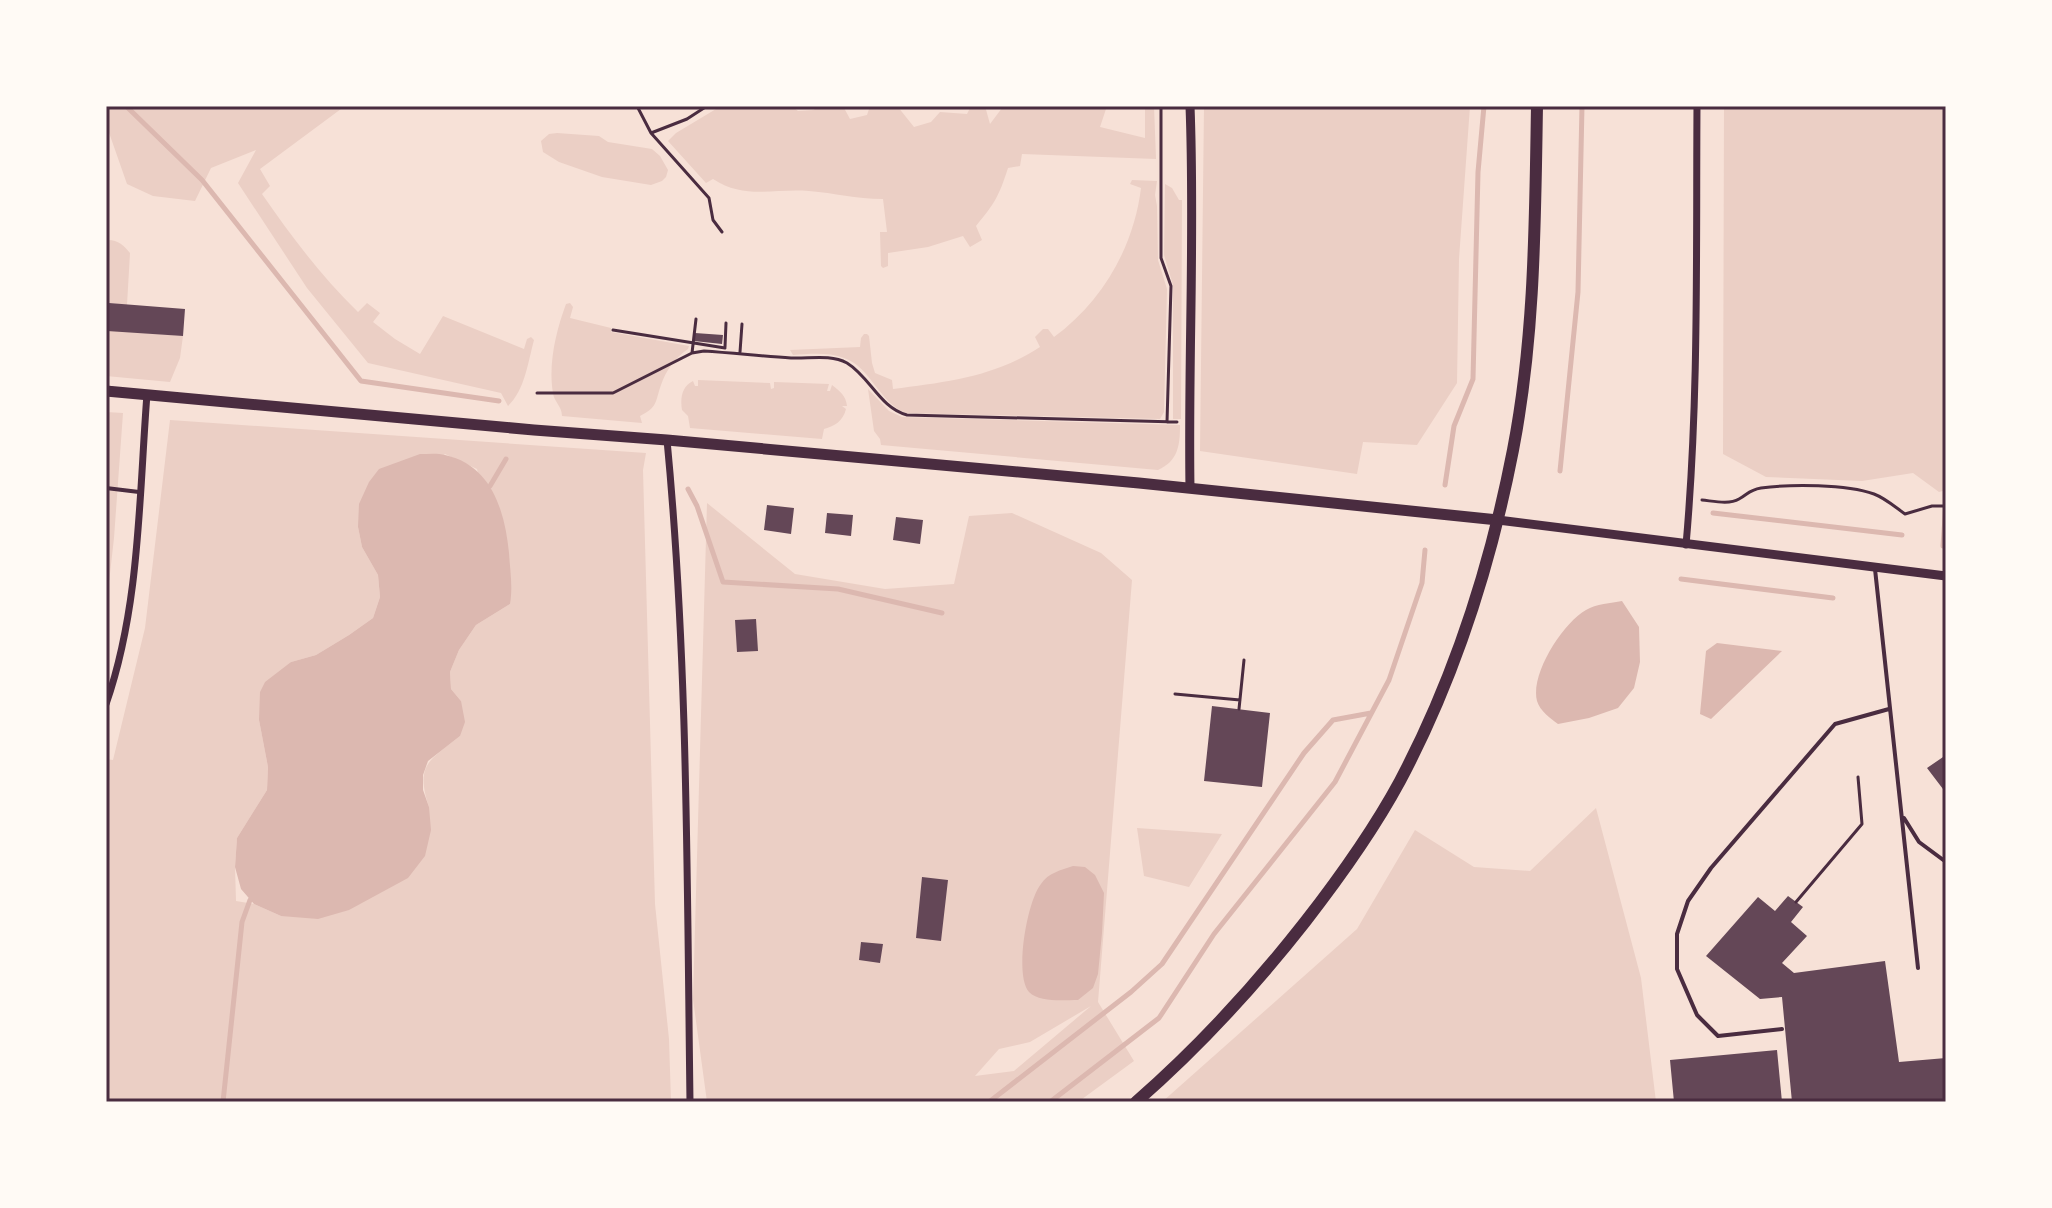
<svg xmlns="http://www.w3.org/2000/svg" width="2052" height="1208" font-family="'Fira Sans Condensed',sans-serif">
<style>
.green{fill:#ebcfc5;fill-rule:evenodd}
.water{fill:#dcb8b0}
.lines{fill:none;stroke-linecap:round;stroke-linejoin:round}
.stream{stroke:#dcb8b0;stroke-width:5}
.building{fill:#644757}
.path{stroke:#4a2c40;stroke-width:3}
.service{stroke:#4a2c40;stroke-width:4}
.minor{stroke:#4a2c40;stroke-width:7}
.tertiary{stroke:#4a2c40;stroke-width:9}
.secondary{stroke:#4a2c40;stroke-width:11}
.primary{stroke:#4a2c40;stroke-width:12}
.neatline{fill:none;stroke:#4a2c40;stroke-width:3}
</style>
<rect width="100%" height="100%" fill="#f7e1d7"/>
<path class="green" d="M106,106h239l-85,63 10,17 -8,8c29,42 59,82 96,118l9,-9 13,10 -7,9 22,17 25,15 23,-38 81,33 3,-10 4,-2 3,3c-6,22 -9,50 -26,66l-7,-13 -133,-30 -61,-75 -69,-105 18,-33 -45,18 -16,33 -42,-5 -26,-12 -21,-60z
M721,106h71l6,5 16,-1 2,-4h27l7,13 17,-4 2,-6 14,-3 15,1 16,20 17,-5 9,-10 27,2 4,-8h14l5,18 12,-16 5,-2h100l-7,21 45,11v-32h9l2,53 -134,-5 -2,12 -12,2c-9,28 -13,35 -32,58l6,14 -12,7 -7,-11 -35,11 -40,6v13l-5,2 -2,-2 -1,-34h7l-4,-33c-28,0 -48,-6 -74,-8 -35,-3 -64,9 -96,-12l-7,4 -38,-42 8,-8z
M1204,106h266l-11,153 -2,124 -40,62 -54,-3 -6,32 -157,-23z
M1724,106h222v384l-7,2 -26,-19 -51,8 -96,-4 -43,-23z
M557,133l42,3 9,6 44,7 8,7 8,14 -2,7 -4,4 -11,4 -49,-8 -43,-15 -16,-10 -2,-11 8,-7z
M1132,180l25,1 -2,14 2,11 1,54 9,29 -3,123 -4,7 -254,-6c-27,-10 -35,-46 -62,-55 -16,-6 -35,-4 -51,-3l-3,-5 70,-3 1,-9 3,-4h3l2,2 3,27 3,10 17,7 1,9c54,-7 101,-12 147,-42l-5,-10 8,-8h5l6,8c48,-35 80,-90 87,-149l-11,-4z
M1165,184l7,4 7,12h3l-1,219h-8v-134l-9,-30z
M106,240c11,-1 18,5 24,13l-3,52 -18,-2 -2,27 76,6 -3,22 -10,24 -64,-6z
M570,303l3,4 -3,11 41,10v4l78,14 -1,3c-13,9 -22,21 -27,36 -6,17 -3,22 -21,31l2,7 -80,-7c0,-10 -8,-14 -9,-23 -5,-29 3,-62 13,-89z
M698,380l72,3 1,6 3,-1v-6l55,2 -2,7h3l2,-6c8,6 14,11 15,21h-5l4,3c-3,12 -11,17 -22,20l-2,10 -132,-11 -2,-12 -6,-6c-2,-12 0,-24 11,-29l2,5h3z
M868,389l21,22 13,6 278,8c0,21 -2,36 -22,45l-277,-25 -1,-6 -6,-8z
M106,412l17,1 -9,125 -8,71z
M170,420l476,33 -3,17 12,434 14,135 2,63h-565v-343l7,1 32,-132zM445,454l32,15 33,135 -34,21 -17,25 -9,22 1,17 10,12 -1,35c-31,25 -45,28 -31,71l-148,109 -27,-12 -18,-3 -1,-34 2,-29 30,-48 1,-23 -9,-47 32,-58 25,-7 33,-20 24,-17 7,-21 -2,-22 -16,-28 -4,-20z
M707,503l88,71 90,15 69,-5 15,-68 43,-3 89,40 31,27 -34,422 36,59 -56,41h-371l-14,-103zM1091,1006l-77,65 -39,5 24,-27 31,-7z
M1596,808l45,170 15,124h-494l195,-173 58,-99 59,37 56,4z
M1137,828l85,6 -33,53 -45,-11z"/>
<path class="water" d="M420,454c8,0 18,-1 25,1 47,10 60,57 64,98 1,17 4,34 1,51l-34,21 -17,25 -9,22 1,17 10,12 4,21 -5,14 -32,25 -5,14v15l6,17 2,23 -6,26 -17,22 -59,32 -31,9 -37,-3 -27,-12 -13,-15 -6,-22 2,-29 30,-48 1,-23 -9,-47 1,-28 5,-10 26,-20 25,-7 33,-20 24,-17 7,-21 -2,-22 -16,-28 -4,-20 1,-23 10,-22 10,-13z
M1622,601l17,26 1,35 -6,26 -16,20 -29,10 -31,6c-8,-6 -18,-13 -21,-23 -7,-27 26,-78 49,-91 10,-6 25,-7 36,-9z
M1717,643l65,8 -71,68 -11,-5 6,-63z
M1073,866l12,1 10,8 9,18 -2,40 -4,41 -5,14 -15,12c-14,0 -38,3 -49,-8 -15,-17 -2,-91 12,-108 7,-11 20,-14 32,-18z"/>
<g class="lines">
<path class="stream" d="M126,106l76,74 159,201 138,20
M1560,471l18,-179 4,-186
M1445,485l9,-59 19,-47 5,-207 6,-66
M490,486l16,-27
M688,489l9,17 26,76 115,7 104,24
M1713,513l189,22
M1943,546l3,-43
M1681,579l152,19
M223,1102l19,-180 8,-22
M989,1102l142,-110 31,-28 142,-211 29,-33 38,-7
M1050,1102l109,-84 55,-84 121,-152 54,-102 33,-97 3,-33"/>
</g>
<path class="building" d="M109,303l76,6 -2,27 -76,-5z
M695,333l28,2 -1,9 -28,-3z
M767,505l27,3 -3,26 -27,-4z
M827,513l26,2 -2,21 -26,-3z
M896,517l27,3 -3,24 -27,-4z
M756,619l2,32 -21,1 -2,-32z
M1212,706l58,7 -8,74 -58,-6z
M1946,755v38l-19,-25z
M922,877l26,3 -7,61 -25,-3z
M1788,896l15,11 -12,15 16,14 -25,27 12,10 91,-12 14,101 47,-4v44h-154l-10,-105 -22,2 -54,-43 52,-59 17,14z
M861,942l22,2 -3,19 -21,-3z
M1777,1050l5,52h-108l-4,-42z"/>
<g class="lines">
<path class="path" d="M637,106l14,27 36,-14 20,-13
M1161,106v152l10,28 -4,136
M651,133l58,65 4,22 9,12
M613,330l112,18
M725,347l1,-24
M740,352l2,-28
M692,353l4,-34
M537,393h76l79,-40 12,-2c29,2 58,5 87,7 18,1 39,-4 56,5 23,14 33,45 60,52l270,7
M1702,500c11,1 27,5 37,-1 9,-5 10,-9 22,-11 30,-4 85,-4 113,6 11,4 21,13 31,20l27,-8h14
M1175,694l65,6
M1239,709l5,-49
M1796,902l66,-78 -4,-47"/>
<path class="service" d="M106,488l33,4
M1875,569l43,399
M1904,818l15,24 27,20
M1782,1029l-64,7 -21,-21 -20,-46v-35l11,-33 23,-33 124,-144 54,-15"/>
<path class="minor" d="M667,440c21,219 20,441 23,662
M1686,545c13,-146 10,-293 11,-439
M106,704c34,-97 33,-207 41,-310"/>
<path class="tertiary" d="M1190,106c5,127 -2,255 0,382
M1498,520l448,56"/>
<path class="secondary" d="M106,391l428,39 133,10 472,43 359,37"/>
<path class="primary" d="M1136,1102c63,-55 118,-115 169,-180 35,-45 68,-91 95,-141 54,-102 91,-218 113,-331 22,-113 22,-229 24,-344"/>
</g>
<rect width="2052" height="1208" fill="none" stroke="#fffaf5" stroke-width="216"/>
<rect x="108" y="108" width="1836" height="992" class="neatline"/>
</svg>
